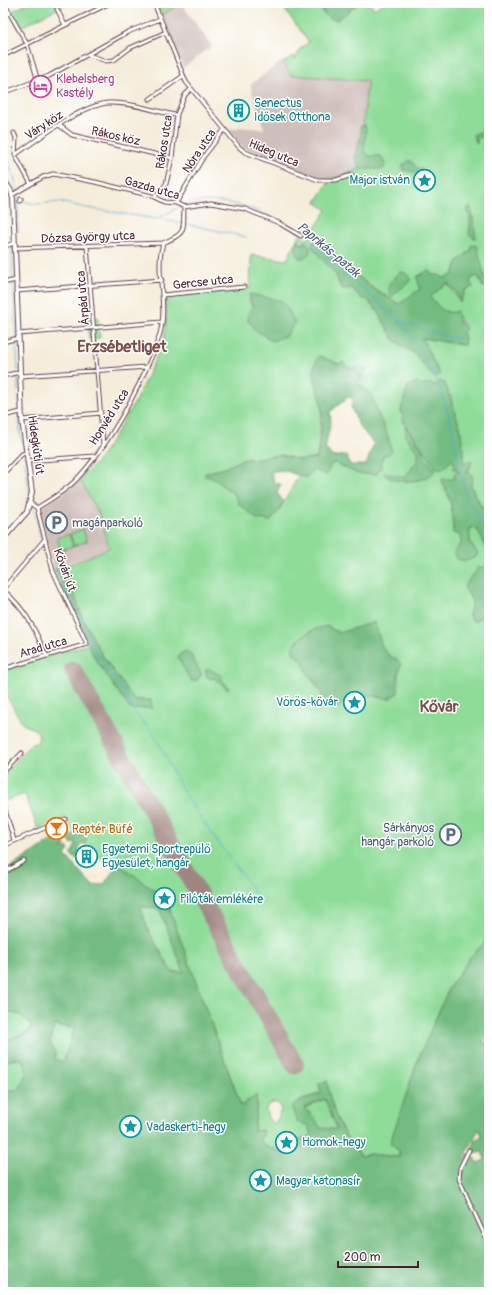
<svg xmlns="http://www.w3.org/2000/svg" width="492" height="1295" font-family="Pangolin,sans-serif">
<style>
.industrial{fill:#d0c0bc}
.green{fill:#8fdc99;stroke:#6c7e62;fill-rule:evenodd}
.forest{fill:#73bc81;stroke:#5e6e56;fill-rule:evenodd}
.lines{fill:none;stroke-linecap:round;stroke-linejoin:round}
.stream{stroke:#52a8cf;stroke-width:1}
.runway{stroke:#a08682;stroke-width:18}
.minor-casing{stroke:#643e45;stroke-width:5}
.major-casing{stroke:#643e45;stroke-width:6}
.minor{stroke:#fff;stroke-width:3}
.major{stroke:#fff;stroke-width:4}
.labels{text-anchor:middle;stroke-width:3;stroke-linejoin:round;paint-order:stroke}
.hotel-label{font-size:12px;fill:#b23c85;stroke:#fff;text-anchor:start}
.culture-label{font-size:12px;fill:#0d838f;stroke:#fff;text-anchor:start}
.street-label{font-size:12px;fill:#4a1f2b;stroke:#fff}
.service-label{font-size:12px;fill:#4e5e75;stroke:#fff;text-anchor:start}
.food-label{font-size:12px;fill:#c56008;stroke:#fff;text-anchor:start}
.water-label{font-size:13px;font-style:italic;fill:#4e5d75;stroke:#fff}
.district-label{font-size:16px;font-weight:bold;fill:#7f4c47;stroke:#fff}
</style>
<rect width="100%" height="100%" fill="#fff"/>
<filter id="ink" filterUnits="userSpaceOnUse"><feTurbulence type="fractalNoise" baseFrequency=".025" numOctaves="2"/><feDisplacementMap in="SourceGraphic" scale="8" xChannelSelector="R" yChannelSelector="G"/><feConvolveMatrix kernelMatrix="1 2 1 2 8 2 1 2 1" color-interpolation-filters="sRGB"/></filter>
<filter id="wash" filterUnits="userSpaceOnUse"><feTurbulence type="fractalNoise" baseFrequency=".012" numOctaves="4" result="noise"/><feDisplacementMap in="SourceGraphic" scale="16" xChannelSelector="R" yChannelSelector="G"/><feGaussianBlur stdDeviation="0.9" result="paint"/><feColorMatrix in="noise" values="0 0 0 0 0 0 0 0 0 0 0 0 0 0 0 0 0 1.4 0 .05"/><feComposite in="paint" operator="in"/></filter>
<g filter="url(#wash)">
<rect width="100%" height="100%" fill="#f5edda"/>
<path class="industrial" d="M181,3l31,43 -29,22 -21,-53z
M281,61l10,14 76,6 -7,88 -30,11 -11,-1 -76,-31 -15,-18 12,-3 24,2 -14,-44z
M80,480l21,38 8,30 -55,21 -15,-59z"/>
<path class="green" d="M29,3h39l-49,25 -9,-16z
M156,3h25l-19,12z
M280,3h40l3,10 14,7 22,-17h11l4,6 9,-6h106v125l-16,7 4,3 12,-2v381l-14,-22 -8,-22v-3h2l3,-8 -1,-2 -8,3 1,-9 -4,-27 -8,-21 -1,-10 -14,-12 -16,2 -8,-3 -5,3 -5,19 1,18 33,46 7,-1 8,-8 4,6 -2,1 6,6h-5l-1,2 1,4 -13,3c9,14 12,35 11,51l7,2 1,8 -4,4 21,6c-8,-9 -9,-13 -9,-25l8,1 12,24v15l-3,-1 -22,19 8,15 -3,15 5,6 15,-11v328l-18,17 -22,32 -32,74 -27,81 9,8v6l-29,-3 -9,2 -22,-29 -10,-27 -2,-18 -8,2 2,9 -22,8 14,35 -25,6 1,8 -2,4 -22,-8 -5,-6 4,-8 -2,-2 -8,2 3,-28 -2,-9 -14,11 -73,-201c-9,-4 -9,-11 -17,-16 -33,-23 -67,-33 -86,-72l-27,12 -13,-35 -21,7 -1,-1v-26l27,-29 8,-3 1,-8 -5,-5 -11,-5 -20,-34v-20l86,-26 5,13 36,52 21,-9h-17l-32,-45 -20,-38 -18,-50 45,-19 -8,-30 -21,-38 3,-3h-3l5,-6 2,2 14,-16 17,-27 17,-28 16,-34 13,-28 2,-17 -1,-26 85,-9 1,-33 36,5 12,-25 7,6 21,-31 -11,-8 14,-22 30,-11 7,-88 -76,-6 -8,-12 10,-7 2,3 6,-11 8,-6zM317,241l54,46 28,17 21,-15 -1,-7c9,-5 15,-10 25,-4l9,-3 4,-13 14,-12 12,37 -5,-11 -6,2 -12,24 -13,-19 -17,14 13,15 10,1 10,10v22l-41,-7 17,37 -5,2 -19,-23 -21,-14 -16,-29 -6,-4 -5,-10 -6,-1 -9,-8 -7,1 -5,-3 -4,-11zM250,294l4,3 17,1 -23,15 4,-6 -2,-6zM319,356l20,8 4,-2 6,6h9l1,12 -2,2 14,13 10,27c5,4 6,18 10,25l-7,6 -4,17 -45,-7 -23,7 -5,7h-9l-19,34 -39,-6 -6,-11 -29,-21 20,-5 16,-8 40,-5 19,5 17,-2 5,-49 -1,-13 -7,-19zM272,1103h6l3,5 -2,9 -5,7 -6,-6 -2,-11z
M87,317h11l2,21 -11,1z
M83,529l4,12 -13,5 -4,-12z
M69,534l4,12 -12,4 -4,-12z
M140,906l19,2 25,64h-12l-24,-42z
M3,1012c11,0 28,4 28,18l-28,12z
M54,1025l21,3 -12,34 -8,-3 -5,-17z
M21,1058l6,13 -8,19h-13l-3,-4v-24z
M325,1099l13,31 -18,-2 -5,-10 -11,-10z"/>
<path class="forest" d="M320,3h39l-22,17c-11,-1 -14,-7 -17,-17z
M365,125l1,7 -2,19 6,5h11l4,7 -1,6h-24c-12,-20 4,-21 0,-43z
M489,128v8l-12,2v6l-4,-9z
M410,160l7,8 5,1 -1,5 -18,-4v-5z
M469,207h2l5,31h-2l-5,-4 1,-17 -3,-8z
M298,236l1,6 3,2 4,-2 4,4v7l-7,5h-4c-5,-6 -3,-16 -1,-22z
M317,241l54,46 28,17 21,-15 -3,-12 12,-7 3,5h7l5,3 9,-3 4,-13 14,-12v-5l6,1 10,40 -4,1 -5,-11 -6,2 -2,4 3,5 -8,3 -5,13 -4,-10 -9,-10 -17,14c8,9 15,19 27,14l2,10 7,7 -3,4 2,6 -1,7 -42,-7 18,37 -6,2 -19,-23 -21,-14 -16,-29 -11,-12h-5l-10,-11 -9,1 -3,-3 -4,-11 -24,-28 1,-5z
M400,272c6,0 10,3 10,9l-19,16 -2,-2v-11z
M250,294l32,7 6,8 7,14 -9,13 -14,5 -15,-10 -9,-10v-8l4,-6 -2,-6z
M319,356l20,8 4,-2 6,6 5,1 7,-3 5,2 -3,11 -6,3 14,13 10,26c3,2 10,26 11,30l-4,4 -4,-1 -7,20h-19l-23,-11 -4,1 -4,11 -15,-5 -5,7c-16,-1 -17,-10 -36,-5l4,12h6l-4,9 6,8 -4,10 -8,10 -14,-2 -17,-14 -6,-11 -21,-16 -8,-2v-3l20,-5 16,-8 40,-5 19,5 17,-2c3,-15 6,-33 5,-49 -1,-20 -16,-34 -3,-53zM348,397l6,2 -3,8 8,19 15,18 -8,21h-16l-4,-10 -13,2 -8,-9 6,-26 -1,-10z
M439,381l6,2 15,44 4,27 -1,9 9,-2 -5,11 5,2 1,7 -2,5 4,10 14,21v36l-12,-24 -7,-1v16l8,9 -2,4 -10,4 -9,-2 -3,-7 7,-9 -1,-8 -7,-2c1,-16 -2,-37 -11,-51v-3h13l-1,-4 1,-3 4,1v-2l-6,-3 3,-2 -4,-6 -8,8 -7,1 -33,-46 -3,-13 7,-24 9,-4 4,4 8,-3 6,3z
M405,426l16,21 4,11 8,10 1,4c-9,11 -39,12 -49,3v-2l20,4 13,-17v-8l-12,-15z
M64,567l18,50 20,38 32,45h17l1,8 -22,1 -36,-52 -40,-88z
M479,567l10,1v43l-15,11 -5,-6 3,-15 -8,-15z
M374,622c5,10 5,21 12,30 4,5 11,6 15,12l-3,10v19l-9,6c-20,-6 -37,-4 -53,9l-9,-4 -13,-23 -6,-7 -6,-14 -8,-6 -2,-6c9,-14 19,-18 35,-22l12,7z
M187,651c8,6 8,15 15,23l-6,7h-5l-13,-23 3,-5z
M209,669l13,7v4l7,8 -2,1 -13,-11 -4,1 -3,-2 -2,-7z
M77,833l8,2 2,3 -2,5 -5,2 -2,13 -3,1 -4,-5 5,-9 -3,-2 -2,1 -3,-5 1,-3z
M60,835l5,10 -3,4 5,-2 2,3 -4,5 28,31 11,-2 11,-16 -3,-4 2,-3 43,31 3,9 8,4 73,201 15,-11 1,8 -3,28 8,-1 1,6 -3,4 5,6 20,8h2l2,-4 -3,-3 1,-5 25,-6 -4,-11 -11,-3 -6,-16 30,-13 -2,-9 8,-3c4,30 15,53 34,75l9,-2 29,3v-6l-9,-8 27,-81 32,-74 22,-32 18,-17v60l-6,10 6,4v17l-6,14 6,-3v66l-2,6h2v179h-486v-206l3,4h13l8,-19 -6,-13 -18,4v-20l26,-10 2,-5c-5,-12 -16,-15 -28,-15v-140zM140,907l19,1 25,64h-12l-24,-42zM54,1025l21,3 -12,34 -8,-3v-6l-5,-11zM325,1099l12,30 -17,-1 -5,-10 -11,-10zM479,1129l3,7 -6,3 -5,11 4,4 7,-2 3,8 -8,3 -3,-6 -6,-4 -2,6h-3z"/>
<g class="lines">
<path class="stream" d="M3,146l16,47v7
M22,201l14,3 24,-2 27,6 70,11 24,-13
M184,205c19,-6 35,-4 54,0 63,16 93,58 141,98 5,6 11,10 17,16 8,7 15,18 21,27 28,40 33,76 43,123
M159,219l28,5 59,13
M18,232v-32
M12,246l1,33
M13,282l3,54
M397,320l50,17 14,1
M16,340l2,30
M18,374v17
M19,397l1,32 4,23
M24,455l6,38
M461,474l9,29 19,30
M34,510l7,28
M57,570l41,86 25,35 10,19 23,28 26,51 19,30
M203,822l48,65 10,20"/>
<path class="runway" d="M73,670l222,395"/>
</g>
</g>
<g filter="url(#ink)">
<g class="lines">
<defs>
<path id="minor" d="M4,3l23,41 11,37
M154,3l32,79 53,65 6,5 73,28h18l16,-5
M57,9l8,16
M89,55l17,6 8,-1 16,-12 36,-16
M3,56l107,-53
M3,93l46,-17 79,-44 32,-13
M150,99l33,-23
M59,125l13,10 100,23
M14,133l2,5 -1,17 16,29
M15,155c22,-15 67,-51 94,-52 21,-1 45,8 66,12l2,-1
M3,190l6,-3
M12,195l31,-18 10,-3 42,8 57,14 12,6 12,1 8,4 27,-4 34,6 34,14 22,13
M155,197l11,-13 6,-26 5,-44 8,-19 6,-6
M20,201l1,-2
M176,203l28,-47 20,-26
M87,246l16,199
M3,247l11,-4
M14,248l149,-5c24,-10 20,-12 21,-36
M3,283l13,-3
M16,291l146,-11
M163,295l81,-8
M18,334l144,-12
M3,342l15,-4
M3,376l17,-4
M20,376l127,-9
M3,416l18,-4
M22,420l79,-7
M27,461l68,-5
M3,474l19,-20 4,-1
M37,508c13,-8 28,-17 39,-28 31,-33 53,-73 71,-113 6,-14 13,-27 15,-43 4,-27 -7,-55 1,-81
M3,589l42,-50
M3,590c23,20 31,37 43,65
M3,669l84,-25 -34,-73 -16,-63 -7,-5
M3,772l19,-19
M3,804l11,36
M3,846l62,-27
M3,873l21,-12
M469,1150l-9,18 -1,11 30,66"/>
<path id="major" d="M3,178l8,13 2,8 9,221 10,72 -5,20 -24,27"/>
</defs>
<use href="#minor" class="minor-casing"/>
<use href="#major" class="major-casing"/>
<use href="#minor" class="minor"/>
<use href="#major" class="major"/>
</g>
</g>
<defs>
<symbol id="hotel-ring" viewBox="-11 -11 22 22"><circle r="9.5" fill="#fff" stroke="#d1479c" stroke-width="1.5"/><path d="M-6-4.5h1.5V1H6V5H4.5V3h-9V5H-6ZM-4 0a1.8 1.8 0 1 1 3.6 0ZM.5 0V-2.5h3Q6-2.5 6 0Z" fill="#d1479c"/></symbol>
<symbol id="building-ring" viewBox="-11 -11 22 22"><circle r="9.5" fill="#fff" stroke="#0f9aa8" stroke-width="1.5"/><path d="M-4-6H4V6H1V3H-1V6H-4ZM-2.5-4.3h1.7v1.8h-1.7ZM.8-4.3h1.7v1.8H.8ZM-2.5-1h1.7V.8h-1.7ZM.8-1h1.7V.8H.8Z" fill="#0f9aa8"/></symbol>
<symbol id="sight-ring" viewBox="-11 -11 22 22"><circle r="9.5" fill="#fff" stroke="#0f9aa8" stroke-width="1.5"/><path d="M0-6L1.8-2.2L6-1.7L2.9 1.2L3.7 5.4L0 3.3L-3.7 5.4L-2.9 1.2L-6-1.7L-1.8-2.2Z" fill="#0f9aa8"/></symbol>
<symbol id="parking-ring" viewBox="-11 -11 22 22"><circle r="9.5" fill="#fff" stroke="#5c6f8a" stroke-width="1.5"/><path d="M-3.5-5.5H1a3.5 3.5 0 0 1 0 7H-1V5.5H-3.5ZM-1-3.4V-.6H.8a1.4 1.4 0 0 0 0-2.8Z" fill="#5c6f8a"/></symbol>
<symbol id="bar-ring" viewBox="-11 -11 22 22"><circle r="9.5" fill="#fff" stroke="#e8710a" stroke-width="1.5"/><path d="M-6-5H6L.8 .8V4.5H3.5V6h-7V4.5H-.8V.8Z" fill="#e8710a"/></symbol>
</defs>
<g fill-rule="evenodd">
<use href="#hotel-ring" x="28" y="74" width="25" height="25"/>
<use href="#building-ring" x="226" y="98" width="25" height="25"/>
<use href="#sight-ring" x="412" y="168" width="25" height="25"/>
<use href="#parking-ring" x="44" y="510" width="25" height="25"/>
<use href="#sight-ring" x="342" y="690" width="25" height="25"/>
<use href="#bar-ring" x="44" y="816" width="25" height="25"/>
<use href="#parking-ring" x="438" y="822" width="25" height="25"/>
<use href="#building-ring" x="74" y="844" width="25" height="25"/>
<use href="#sight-ring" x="152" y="886" width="25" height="25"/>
<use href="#sight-ring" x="118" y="1114" width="25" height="25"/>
<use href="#sight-ring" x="274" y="1130" width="25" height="25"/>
<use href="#sight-ring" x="248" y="1168" width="25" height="25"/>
</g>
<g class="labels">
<g class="hotel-label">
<text x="56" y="83">Klebelsberg<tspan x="56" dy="14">Kastély</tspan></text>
</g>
<g class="culture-label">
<text x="254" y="107">Senectus<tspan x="254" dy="14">Idősek Otthona</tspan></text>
<text x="410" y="184" text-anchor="end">Major istván</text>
<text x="338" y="706" text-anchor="end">Vörös-kővár</text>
<text x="102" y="853">Egyetemi Sportrepülő<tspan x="102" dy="14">Egyesület, hangár</tspan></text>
<text x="180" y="903">Pilóták emlékére</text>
<text x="146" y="1131">Vadaskerti-hegy</text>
<text x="302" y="1146">Homok-hegy</text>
<text x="276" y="1185">Magyar katonasír</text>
</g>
<g class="street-label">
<text transform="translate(44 125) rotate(-33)" y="4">Váry köz</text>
<text transform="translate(116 136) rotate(13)" y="4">Rákos köz</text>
<text transform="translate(164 142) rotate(-81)" y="4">Rákos utca</text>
<text transform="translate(199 151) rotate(-56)" y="4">Nóra utca</text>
<text transform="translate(274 153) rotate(23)" y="4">Hideg utca</text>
<text transform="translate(152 188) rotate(16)" y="4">Gazda utca</text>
<text transform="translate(88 237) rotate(-2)" y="4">Dózsa György utca</text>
<text transform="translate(203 282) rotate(-6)" y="4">Gercse utca</text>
<text transform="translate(83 298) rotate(-95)" y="4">Árpád utca</text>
<text transform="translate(109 417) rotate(-58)" y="4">Honvéd utca</text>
<text transform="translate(36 445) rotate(82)" y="4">Hidegkúti út</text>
<text transform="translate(65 570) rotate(70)" y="4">Kővári út</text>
<text transform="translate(43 647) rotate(-16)" y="4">Arad utca</text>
</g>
<g class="service-label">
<text x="72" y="527">magánparkoló</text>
<text x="434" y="832" text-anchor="end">Sárkányos<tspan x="434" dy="14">hangár parkoló</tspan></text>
</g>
<g class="food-label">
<text x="72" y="833">Reptér Büfé</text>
</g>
<g class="water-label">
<text transform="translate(329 249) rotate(40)" y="5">Paprikás-patak</text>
</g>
<g class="district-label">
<text x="122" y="352">Erzsébetliget</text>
<text x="439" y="712">Kővár</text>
</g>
</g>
<rect width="492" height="1295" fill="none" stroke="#fff" stroke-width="16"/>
<path d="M338 1261v6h80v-6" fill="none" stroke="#4a1f2b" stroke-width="2"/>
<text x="344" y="1261" font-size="12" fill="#4a1f2b" stroke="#ffffff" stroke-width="3" paint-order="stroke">200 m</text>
</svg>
